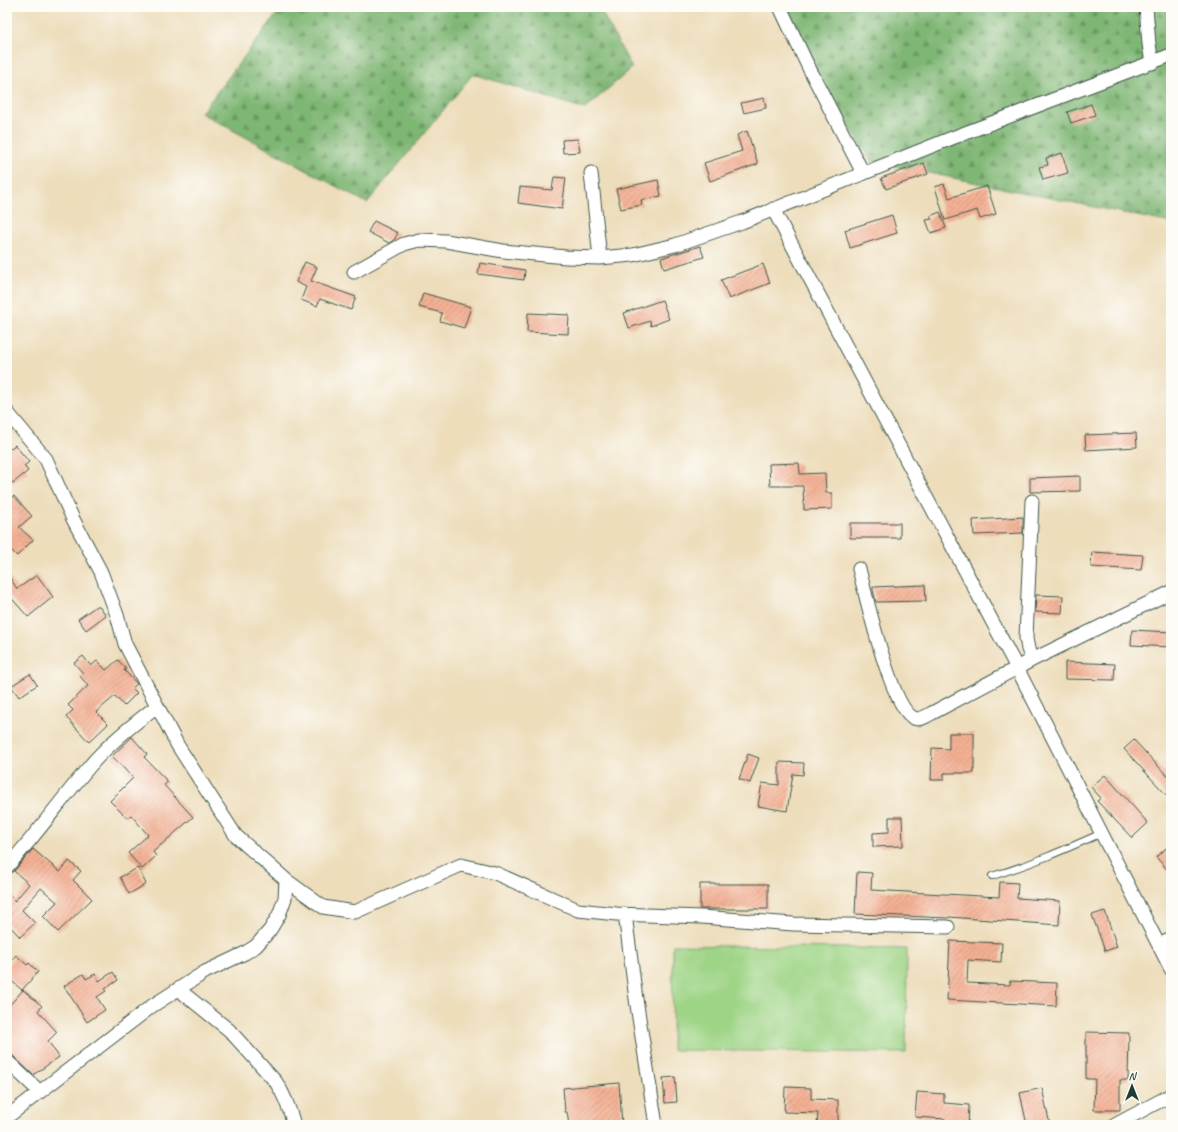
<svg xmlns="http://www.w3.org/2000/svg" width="1178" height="1132" font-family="Caveat,sans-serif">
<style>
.green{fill:#9ed486;stroke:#5e885d}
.forest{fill:url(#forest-firs);stroke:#4e7a54}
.building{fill:url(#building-hatch)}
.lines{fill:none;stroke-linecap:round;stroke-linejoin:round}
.service-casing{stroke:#3e5548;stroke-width:8}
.minor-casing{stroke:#3e5548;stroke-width:15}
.service{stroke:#fff;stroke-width:6}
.minor{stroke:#fff;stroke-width:13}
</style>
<defs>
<pattern id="forest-firs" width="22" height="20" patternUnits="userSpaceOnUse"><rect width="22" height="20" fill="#7eb673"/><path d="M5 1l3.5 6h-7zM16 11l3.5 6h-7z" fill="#67955f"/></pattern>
<pattern id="building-hatch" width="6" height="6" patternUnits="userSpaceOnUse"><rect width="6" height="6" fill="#f4b194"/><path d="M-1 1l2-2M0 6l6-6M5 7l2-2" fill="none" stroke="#c5917a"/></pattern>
</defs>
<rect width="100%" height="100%" fill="#fdfcf7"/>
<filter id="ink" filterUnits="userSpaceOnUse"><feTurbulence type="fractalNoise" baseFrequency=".025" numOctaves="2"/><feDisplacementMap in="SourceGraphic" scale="8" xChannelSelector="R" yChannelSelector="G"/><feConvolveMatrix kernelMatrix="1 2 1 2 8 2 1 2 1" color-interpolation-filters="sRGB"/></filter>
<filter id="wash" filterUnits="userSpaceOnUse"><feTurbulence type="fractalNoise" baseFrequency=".012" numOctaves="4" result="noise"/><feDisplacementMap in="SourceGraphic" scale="16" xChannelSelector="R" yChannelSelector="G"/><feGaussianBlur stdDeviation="0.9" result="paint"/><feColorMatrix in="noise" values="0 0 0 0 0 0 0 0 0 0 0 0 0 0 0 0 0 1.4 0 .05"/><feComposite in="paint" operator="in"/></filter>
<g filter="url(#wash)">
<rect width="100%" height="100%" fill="#edddbb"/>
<path class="green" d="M673,945l234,4 -1,104 -234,-3z"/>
<path class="forest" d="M282,7h317l33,61 -47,41 -112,-35 -106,129 -166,-90z
M771,7h400v216l-300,-62z"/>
<g id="blocks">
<path class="building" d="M764,98l2,10 -22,5 -3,-10z
M1091,104l4,11 -24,8 -4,-11z
M747,131l11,33 -48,17 -6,-18 38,-12 -5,-16z
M578,139l2,13 -17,1 -1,-13z
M1062,153l6,20 -25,7 -4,-13 9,-2 -2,-7z
M924,163l4,11 -42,15 -5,-11z
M554,177l12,1 -4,31 -44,-6 2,-16 32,3z
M658,180l3,16 -20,4 1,5 -21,4 -5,-20z
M944,184l5,14 38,-12 9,28 -16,5 -3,-9 -32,10 -10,-33z
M940,212l6,16 -15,5 -5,-13 6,-1 -2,-3z
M892,215l5,18 -47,15 -5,-18z
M374,221l24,12 -4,7 -5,3 -21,-11z
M700,246l4,11 -40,12 -3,-11z
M305,262l12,5 -6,14 45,16 -5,13 -31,-11 -3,7 -16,-6 5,-13 -10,-5z
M480,263l45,7 -1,10 -46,-6z
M763,264l7,19 -41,16 -8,-19z
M423,293l48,14 -7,21 -24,-7 2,-8 -23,-6z
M662,300l7,19 -18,7 -1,-5 -21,7 -5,-15z
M528,313l41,2 -1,19 -41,-2z
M1136,433l1,14 -51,3 -1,-15z
M15,445l14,17 -5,4 4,5 -15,12 -6,-7v-25z
M799,463l1,11 25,-1 1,20h6v16l-28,1 -1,-24h-33l-1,-22z
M1080,476v15l-50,1v-14z
M14,496l18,20 -13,11 14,13 -16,16 -10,-10v-45z
M1023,517v16l-49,2 -1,-15z
M850,523h50v15h-50z
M1092,552l51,3 -2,15 -50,-3z
M7,573l10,16 20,-14 16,22 -25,20 -21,-24z
M925,585l1,16 -50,1 -3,-12v-3z
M1036,595l27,1 -1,17 -27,-1z
M98,605l8,10 -20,15 -8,-11z
M1132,630l39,2v15l-40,-2z
M83,656l8,10 6,-5 9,9 12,-10 8,9 -2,1 13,14 -5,4 5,5 -13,13 -9,-10 -19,16 12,12 -19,18 -23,-25 7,-7 -5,-5 20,-19 -8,-10 3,-3 -9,-10z
M1065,662l50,2 -1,16 -49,-1z
M30,674l7,11 -18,12 -8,-11z
M949,733h25v40h-30v7h-13l1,-32 17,1z
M132,737l15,17 -3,3 24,25 -4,3 29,32 -40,35 3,4 -14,13 -14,-16 20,-18 -17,-20 -4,3 -17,-17 23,-23 -21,-22z
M1134,740l37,40v20l-47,-51z
M748,754l11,4 -9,25 -11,-4z
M779,762l25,1 -1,12 -10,-1 -6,37 -29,-5 4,-23 17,2z
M1105,775l43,48 -16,15 -35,-37 4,-3 -10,-11z
M889,817h13l1,29 -30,1v-14l16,-1z
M1171,844v30l-15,-17z
M33,849l27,23 9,-11 12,10 -8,9 19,19 -34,33 -15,-16 14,-14 -16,-14 -19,22 13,13 -15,14 -13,-14v-30l8,8 14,-17 -15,-13z
M138,868l8,16 -17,10 -9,-17z
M857,872l15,1 -1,17 128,7 1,-15 18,1 -1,15 43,3 -1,24 -110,-8v1l-94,-4z
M700,884h68v25h-68z
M1105,911l12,36 -12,4 -13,-36z
M950,941l52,2 -1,19 -33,-2 -1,23 43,2v-4l47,2 -1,23 -109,-6z
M16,955l11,10 2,-2 9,9 -16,18 -15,-13v-11z
M113,972l5,8 -13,9 1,2 -9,6 8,13 -18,12 -23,-36 19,-12 3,5 9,-5 4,7z
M23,990l19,16 -4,5 19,21 -9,9 11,16 -26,18 -21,-20 -5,-2v-45z
M1086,1032l43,1 -1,47h-8v30h-26l1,-31h-9z
M675,1077l2,25 -12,1 -2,-25z
M619,1083l3,42h-53l-2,-13h-2l-2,-24z
M785,1087l26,1v11l27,1v25h-21l1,-12 -34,-1z
M1042,1088l8,37h-23l-7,-32z
M917,1092l27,2v9l25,2 -1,20h-24l1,-6 -30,-2z"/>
</g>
</g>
<g filter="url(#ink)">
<use href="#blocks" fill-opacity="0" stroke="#3e5548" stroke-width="1"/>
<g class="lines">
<defs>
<path id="service" d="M992,876c38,-11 74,-27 110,-43"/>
<path id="minor" d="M780,7l27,57 56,109
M1146,7l3,37 3,19
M591,173l9,85
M773,209l244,459 154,301
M354,272l50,-28 15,-4 27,1 57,10 63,6 34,1 33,-3 42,-10 67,-23 210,-84 219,-83
M7,412l39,47 27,60 28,53 16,43 8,29 53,102 58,90 50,44 37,27 32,5 106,-47 34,8 83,37 39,4 85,3 91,7 155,3
M1032,501l-6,137 2,11 4,11
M859,569c7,26 32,140 55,149 6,3 14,-3 20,-6l98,-52 139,-68
M7,867c29,-32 54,-67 82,-100 19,-23 44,-42 68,-61
M625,914l11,85 20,126
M1159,945l12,-6
M178,989l51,41 47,52c9,14 14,28 18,43
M7,1061l33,31
M7,1117l145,-111 53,-34 40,-19 11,-7 14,-16 9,-15 6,-17 1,-18
M1115,1125l56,-30"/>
</defs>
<use href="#service" class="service-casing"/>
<use href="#minor" class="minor-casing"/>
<use href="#service" class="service"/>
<use href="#minor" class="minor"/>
</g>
</g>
<rect width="1178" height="1132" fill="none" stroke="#fdfcf7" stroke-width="24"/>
<g transform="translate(1132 1086)" stroke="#fdfcf7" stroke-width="3" paint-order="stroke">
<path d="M0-3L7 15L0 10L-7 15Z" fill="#1f3d34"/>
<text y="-6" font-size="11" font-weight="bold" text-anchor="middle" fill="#1f3d34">N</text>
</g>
</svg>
